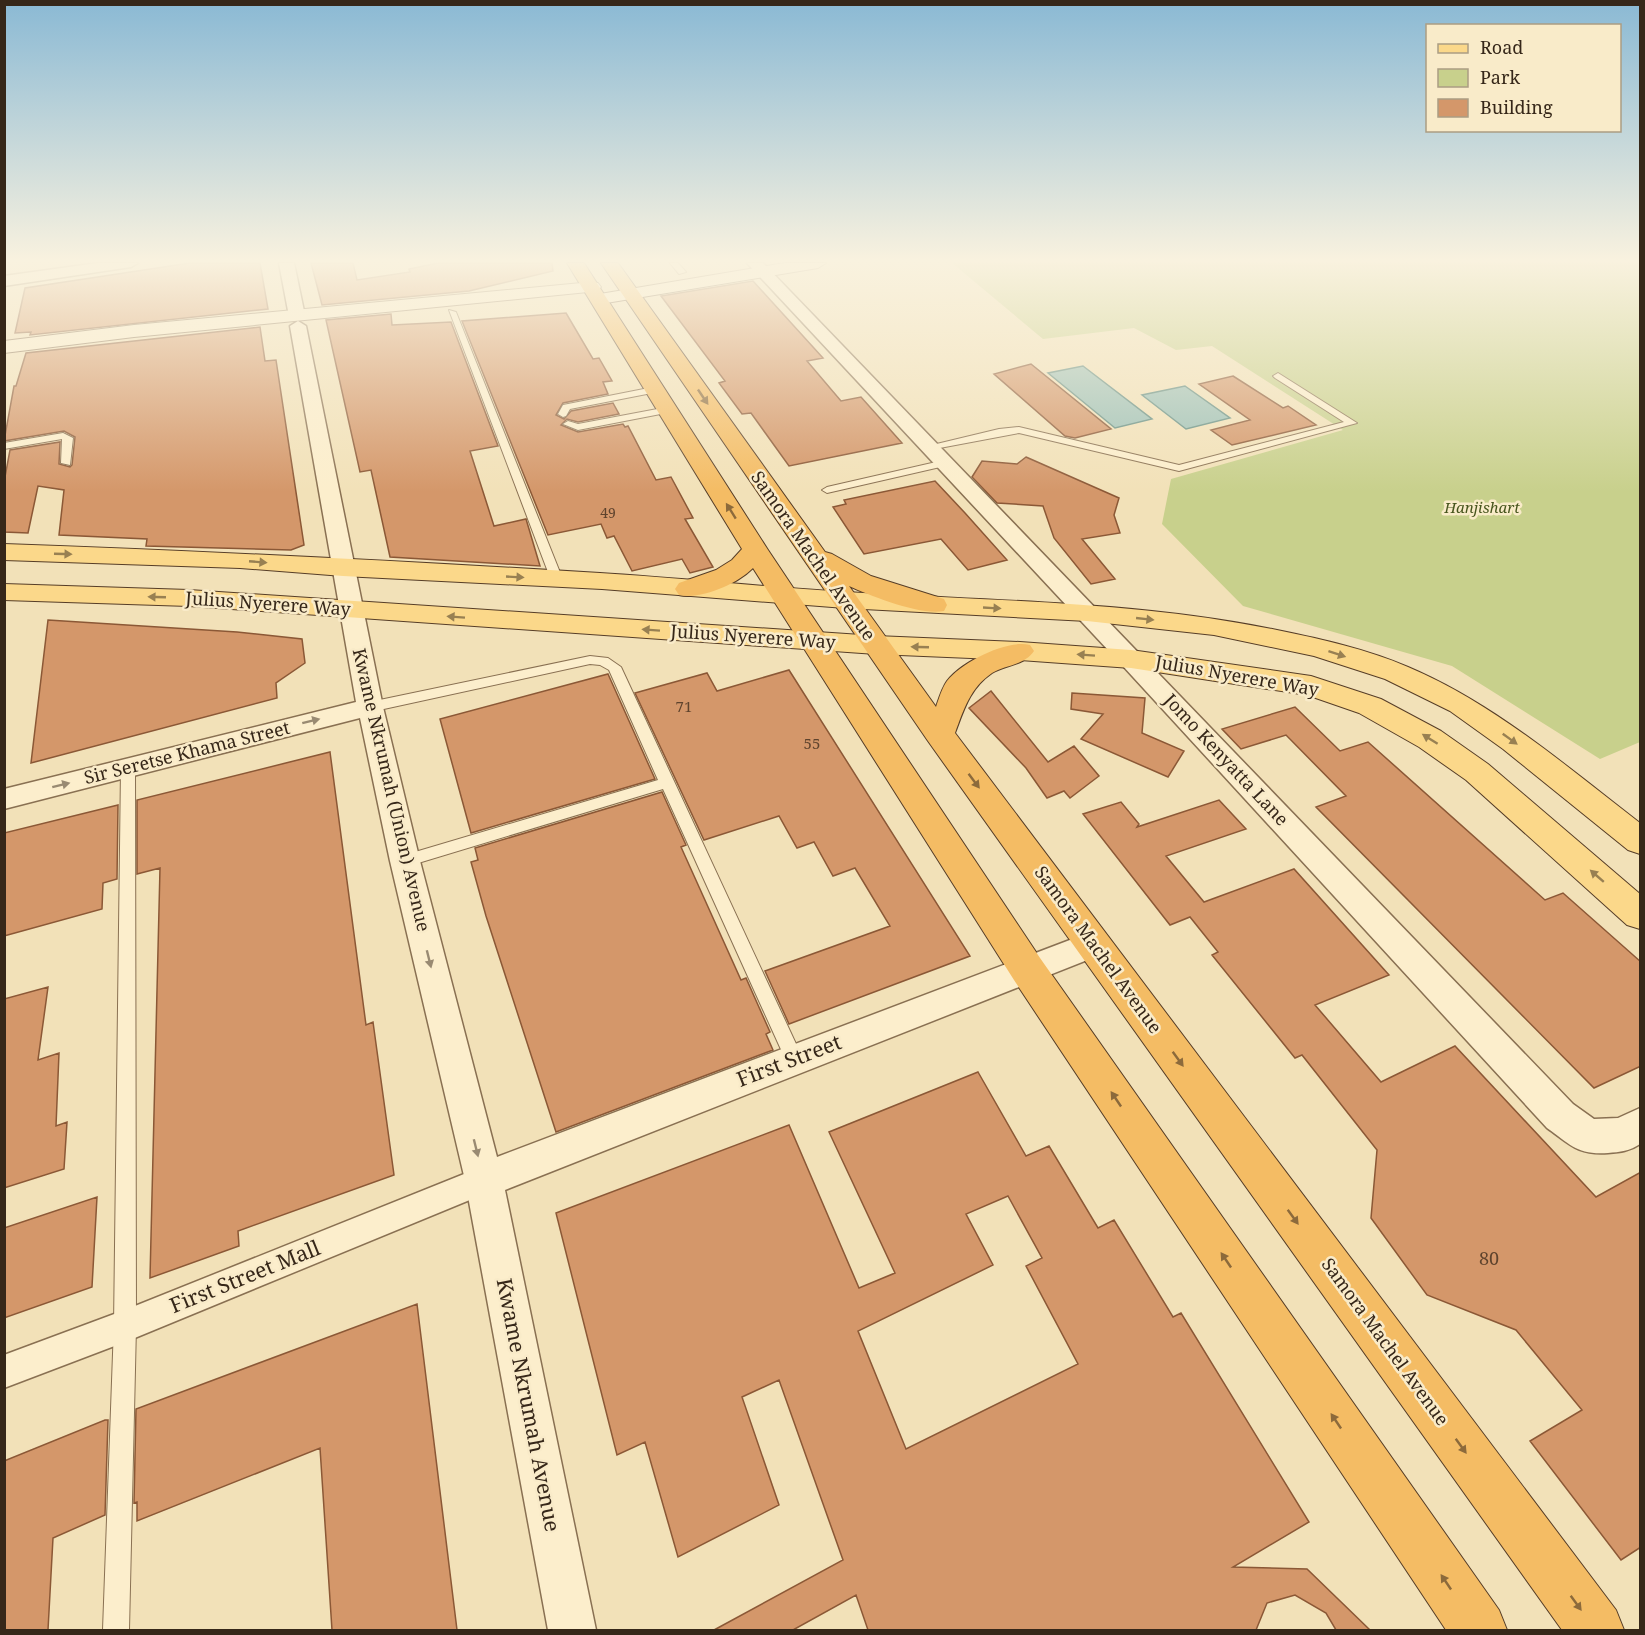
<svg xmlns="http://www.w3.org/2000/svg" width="1645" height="1635" font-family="'Noto Serif',serif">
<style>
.green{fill:#c8d08c}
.water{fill:#9ec1b7;stroke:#658f85;stroke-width:1.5}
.building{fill:#d4976a;stroke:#8b5836;stroke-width:1.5;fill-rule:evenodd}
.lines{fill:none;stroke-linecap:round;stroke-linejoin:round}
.service-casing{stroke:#897052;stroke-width:2}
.pedestrian-casing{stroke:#897052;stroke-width:3}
.minor-casing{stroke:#897052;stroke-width:3}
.tertiary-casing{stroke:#897052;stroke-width:2}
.secondary-casing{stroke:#6b5036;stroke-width:2}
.primary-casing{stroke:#563d27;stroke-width:2}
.trunk-casing{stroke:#563d27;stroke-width:2}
.service{fill:#fceecc;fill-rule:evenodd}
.pedestrian{fill:#fceecc;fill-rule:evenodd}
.minor{fill:#fceecc;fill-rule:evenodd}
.tertiary{fill:#fceecc;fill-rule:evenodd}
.secondary{fill:#fceecc;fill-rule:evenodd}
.primary{fill:#fbd88a;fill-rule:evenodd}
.trunk{fill:#f4bc64;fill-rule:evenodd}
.oneway{fill:#8c6a3b}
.oneway2{fill:#988052}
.oneway3{fill:#998a72}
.labels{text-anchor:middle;stroke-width:5;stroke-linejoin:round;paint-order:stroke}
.far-number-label{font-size:14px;fill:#5e432d}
.far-park-label{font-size:15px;font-style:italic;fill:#47551d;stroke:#f9ebc9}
.number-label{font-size:15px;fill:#5e432d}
.street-label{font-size:18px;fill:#362719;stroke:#f9ebc9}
.near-number-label{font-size:18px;fill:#5e432d}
.near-street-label{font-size:21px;fill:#362719;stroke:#f9ebc9}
</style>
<rect width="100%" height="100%" fill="#f2e1b8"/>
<path class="green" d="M952,263h688v479l-40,17 -148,-93 -209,-60 -81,-82 9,-45 172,-49 -131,-84 -36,4 -42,-22 -91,11z"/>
<path class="water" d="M1083,366l69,53 -37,9 -67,-55z
M1185,386l45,32 -44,11 -44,-34z"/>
<path class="building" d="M190,263h70l8,46 -238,26 1,-3 -16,1 10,-45z
M311,263h42l4,17 53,-8 -1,-3 29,-6h114l1,8 -84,20 -147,14z
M753,281l70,77 -16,3 34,40 20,-4 41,46 -113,23 -38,-53 -9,1 -23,-31 6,-2 -64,-85z
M566,313l27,46 6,-1 13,23 -9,1 5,12 -45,9 -7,12 8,4 7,-8 42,-8 6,11 -41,8 -11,-3 -6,6 17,7 45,-8 2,3 3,-1 28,54 15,-3 22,41 -8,1 28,48 -23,6 -8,-14 -50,12 -18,-35 -7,2 -6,-14 -53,11 -86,-214z
M391,314l1,11 59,-3 47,124 -28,5 24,75 32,-7 14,47 -150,-9 -19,-87 -11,2 -34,-152z
M260,327l5,34 11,-1 28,185 -13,5 -145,-4 1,-7 -88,-4 5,-45 -26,-4 -10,47 -24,-1v-50l6,-32 50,-8 -1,22 11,3 2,-2 3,-28 -11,-6 -60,10 10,-55h2l10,-33z
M1031,364l80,65 -36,9 -10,-2 -71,-62z
M1233,376l50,32 5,-2 28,19 -84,20 -21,-15 39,-10 -51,-36z
M1026,457l93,41 -5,17 6,18 -38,6 33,40 -24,5 -37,-46 -11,-32 -46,-3 -25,-26 10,-16 35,3z
M935,481l30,32 42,47 -39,10 -27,-31 -77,15 -31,-47 13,-3 -2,-4z
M48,620l189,12 65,7 3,24 -29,20 1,15 -246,65z
M789,670l181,286 -181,68 -24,-53 125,-45 -35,-58 -22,8 -19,-34 -17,6 -18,-32 -75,24 -69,-147 72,-20 10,18z
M608,674l47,105 -184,54 -31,-114z
M991,691l57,71 26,-16 25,30 -29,22 -6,-7 -17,7 -21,-30 -57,-60z
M1072,693l73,5 -3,35 42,18 -16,26 -87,-38 22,-25 -32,-5z
M1295,707l45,44 28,-9 177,158 18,-7 78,69v104l-47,22 -278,-281 30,-11 -60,-61 -45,14 -19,-20z
M330,752l36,273 7,-3 21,153 -156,56 1,15 -89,32 10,-410 -23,6v-74z
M662,792l24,53 -5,2 60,133 5,-2 24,54 -4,2 7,16 -217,82 -70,-216 -15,-54 7,-2 -3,-12z
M1219,800l27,29 -80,27 38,46 90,-33 95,106 -74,30 66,77 74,-36 141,151 45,-25v375l-20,13 -91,-119 52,-31 -66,-80 -89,-35 -56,-77 6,-68 -75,-95 -7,3 -83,-103 6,-3 -28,-35 -20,8 -87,-111 38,-12 18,22 -2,3z
M118,805l-1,74 -14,4 -1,26 -98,27v-103z
M48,987l-10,73 21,-7 -3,73 11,-4 -3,47 -60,19v-189z
M978,1072l48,84 23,-10 49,82 16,-8 59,97 8,-4 128,209 -76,45 74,2 63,61h-34l-10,-17 -31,-18 -28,8 -11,27h-388l-12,-35 -63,35h-79l129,-70 -64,-180 -37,17 37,108 -101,52 -33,-115 -28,13 -61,-242 233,-88 70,163 36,-15 -66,-141zM1008,1196l34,62 -16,8 52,98 -172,85 -48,-118 135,-66 -27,-51z
M97,1197l-5,90 -88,31v-90z
M417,1304l40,326h-125l-12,-182 -183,73v-19l-3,1 2,-94z
M105,1420h3l-3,95 -52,23 -5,92h-44v-169z"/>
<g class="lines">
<defs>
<path id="service" d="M670,263h8l8,9 -7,2z
M449,310l7,2 107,268 -2,3 -4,1 -6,-4z
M1278,373l79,50 -178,48 -160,-38 -90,17 -5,-3 75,-18 20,-2 160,38 165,-43 -69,-44 -2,-2z
M654,387l5,3 -2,2 -87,17 -4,7 -3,1 -5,-3 5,-9z
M668,407l3,1v4l-93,18 -15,-6 5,-3 10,3z
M63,433l10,5 -3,27 -9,-2 1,-24 -58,10v-6z
M945,460l4,1v4l-122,28 -5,-3 5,-3z
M590,656l18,2 13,9 182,392 -3,6 -6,2 -6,-2 -125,-276 -258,78 -6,-2 -2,-4 2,-4 6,-2 253,-75 -49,-110 -9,-5 -10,-1 -220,48 -7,-5 7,-5z
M128,763l7,5 1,558 -7,304h-26l11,-304 7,-558z"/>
<path id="pedestrian" d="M484,1166l10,4 5,10 -5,10 -369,152 -121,46v-33l121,-45z"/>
<path id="minor" d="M98,263h40l-7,4 -127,19v-10z
M279,263h15l11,53 -2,3h-12l-2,-3z
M747,263h16l810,841 21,15 24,-1 22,-10v36c-10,7 -20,8 -32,9 -31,2 -37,-8 -61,-25l-425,-463z
M298,321l8,5 77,381 37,154 77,296 586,-222 11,-4 11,4 5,9 -5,9 -600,237 91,440h-48l-83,-450 -75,-319 -30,-143 -356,91v-20l352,-87 -66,-376z"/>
<path id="tertiary" d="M592,282l6,1 3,4 -3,4 -464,46 -130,16v-12l130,-16z"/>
<path id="secondary" d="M785,263h41l-8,5 -218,36 -6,-1 -3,-4 3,-4 6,-1z"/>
<path id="primary" d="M4,544c199,7 397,17 596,29 82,5 164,14 246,19 144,9 289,9 431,38 44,9 90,19 131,37 87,37 158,99 232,156v31l-12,-4 -125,-101 -53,-38 -65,-32 -71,-23 -100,-21 -127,-14 -242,-13 -243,-19 -259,-13 -103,-8 -236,-8z
M4,584l185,6 687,46 144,6 111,8 180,26 70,23 60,32 47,33 152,130v35l-13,-4 -161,-145 -47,-33 -60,-34 -52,-18 -176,-27 -111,-8 -144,-6 -687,-48 -185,-6z"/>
<path id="trunk" d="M567,263h17l184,287 272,408 459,652 8,20h-61l-432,-650 -261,-412c-16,16 -52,32 -74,27l-4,-6 4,-6 37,-13 16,-10 10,-11z
M601,263h17l207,289 7,2 39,22 73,23 3,6 -3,6c-23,5 -73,-15 -95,-25l87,121c3,-9 6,-19 11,-26 15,-19 60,-42 83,-36l4,6c-9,14 -29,14 -42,22 -22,15 -28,36 -37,60l661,877 8,20h-62l-634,-889z"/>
</defs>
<use href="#service" class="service-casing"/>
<use href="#pedestrian" class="pedestrian-casing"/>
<use href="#minor" class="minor-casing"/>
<use href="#tertiary" class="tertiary-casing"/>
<use href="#secondary" class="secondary-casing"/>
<use href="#primary" class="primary-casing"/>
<use href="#trunk" class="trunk-casing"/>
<use href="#service" class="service"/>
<use href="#pedestrian" class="pedestrian"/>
<use href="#minor" class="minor"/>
<use href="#tertiary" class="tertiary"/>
<use href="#secondary" class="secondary"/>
<use href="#primary" class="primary"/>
<use href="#trunk" class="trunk"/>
</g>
<defs><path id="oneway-solid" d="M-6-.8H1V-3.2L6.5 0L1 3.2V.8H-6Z" transform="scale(1.5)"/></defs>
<g class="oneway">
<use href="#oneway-solid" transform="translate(703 397) rotate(56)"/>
<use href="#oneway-solid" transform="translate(731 511) rotate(-122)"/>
<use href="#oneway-solid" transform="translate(974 781) rotate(53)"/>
<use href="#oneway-solid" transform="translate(1178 1059) rotate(54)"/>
<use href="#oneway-solid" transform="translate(1116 1099) rotate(-124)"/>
<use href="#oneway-solid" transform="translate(1293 1217) rotate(54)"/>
<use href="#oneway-solid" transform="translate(1226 1260) rotate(-124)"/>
<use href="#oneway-solid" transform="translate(1336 1421) rotate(-124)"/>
<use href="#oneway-solid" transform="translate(1461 1446) rotate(54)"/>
<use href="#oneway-solid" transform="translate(1446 1582) rotate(-124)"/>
<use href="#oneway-solid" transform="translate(1576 1603) rotate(54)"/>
</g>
<g class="oneway2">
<use href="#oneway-solid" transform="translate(63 554) rotate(2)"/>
<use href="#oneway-solid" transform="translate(258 562) rotate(5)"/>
<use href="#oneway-solid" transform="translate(515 577) rotate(3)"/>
<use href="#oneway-solid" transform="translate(157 597) rotate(-178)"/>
<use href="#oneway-solid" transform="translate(992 608) rotate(3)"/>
<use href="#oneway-solid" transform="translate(456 617) rotate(-176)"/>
<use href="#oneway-solid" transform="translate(1145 619) rotate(6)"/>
<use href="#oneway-solid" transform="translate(651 630) rotate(-176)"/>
<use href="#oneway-solid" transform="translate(920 647) rotate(-178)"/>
<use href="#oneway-solid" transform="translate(1337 654) rotate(18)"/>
<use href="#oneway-solid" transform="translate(1086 655) rotate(-176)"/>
<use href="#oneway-solid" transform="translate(1430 739) rotate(-148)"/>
<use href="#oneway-solid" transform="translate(1510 739) rotate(36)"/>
<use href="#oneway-solid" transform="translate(1597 876) rotate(-139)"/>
</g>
<g class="oneway3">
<use href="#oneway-solid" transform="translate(311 721) rotate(-14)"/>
<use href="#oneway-solid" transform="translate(61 785) rotate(-14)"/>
<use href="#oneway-solid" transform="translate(429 959) rotate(76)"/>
<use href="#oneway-solid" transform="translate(476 1148) rotate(76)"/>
</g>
<linearGradient id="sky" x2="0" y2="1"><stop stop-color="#8ab9d4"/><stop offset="0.53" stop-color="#f9f2df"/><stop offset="1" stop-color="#f9f2df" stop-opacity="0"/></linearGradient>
<rect width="1645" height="492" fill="url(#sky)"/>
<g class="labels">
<g class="far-number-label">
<text x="608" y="518">49</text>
</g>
<g class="far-park-label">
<text x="1482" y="513">Hanjishart</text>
</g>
<g class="number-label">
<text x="684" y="712">71</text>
<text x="812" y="749">55</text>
</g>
<g class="street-label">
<text transform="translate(813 556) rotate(55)" y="6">Samora Machel Avenue</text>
<text transform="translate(268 604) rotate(4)" y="6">Julius Nyerere Way</text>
<text transform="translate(753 637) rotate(4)" y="6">Julius Nyerere Way</text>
<text transform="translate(1237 676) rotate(10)" y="6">Julius Nyerere Way</text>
<text transform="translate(187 753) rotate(-14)" y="6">Sir Seretse Khama Street</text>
<text transform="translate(1226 760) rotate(47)" y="6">Jomo Kenyatta Lane</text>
<text transform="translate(391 790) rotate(77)" y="6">Kwame Nkrumah (Union) Avenue</text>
<text transform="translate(1098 950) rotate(54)" y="6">Samora Machel Avenue</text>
<text transform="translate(1385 1342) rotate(54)" y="6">Samora Machel Avenue</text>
</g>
<g class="near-number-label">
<text x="1489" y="1265">80</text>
</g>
<g class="near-street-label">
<text transform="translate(789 1061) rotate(-21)" y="7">First Street</text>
<text transform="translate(245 1277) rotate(-22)" y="7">First Street Mall</text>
<text transform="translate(528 1405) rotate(79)" y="7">Kwame Nkrumah Avenue</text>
</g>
</g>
<rect width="1645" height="1635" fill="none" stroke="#362719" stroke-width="12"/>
<rect x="1426" y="24" width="195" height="108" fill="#f9ebc9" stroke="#ab9d83" stroke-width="1.5"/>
<rect x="1438" y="44" width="30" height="9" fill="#fbd88a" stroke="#ab9d83" stroke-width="1.5"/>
<text x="1480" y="54" font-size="18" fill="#362719">Road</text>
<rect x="1438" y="69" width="30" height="18" fill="#c8d08c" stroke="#ab9d83" stroke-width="1.5"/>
<text x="1480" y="84" font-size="18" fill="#362719">Park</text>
<rect x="1438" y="99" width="30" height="18" fill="#d4976a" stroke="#ab9d83" stroke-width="1.5"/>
<text x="1480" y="114" font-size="18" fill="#362719">Building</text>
</svg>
